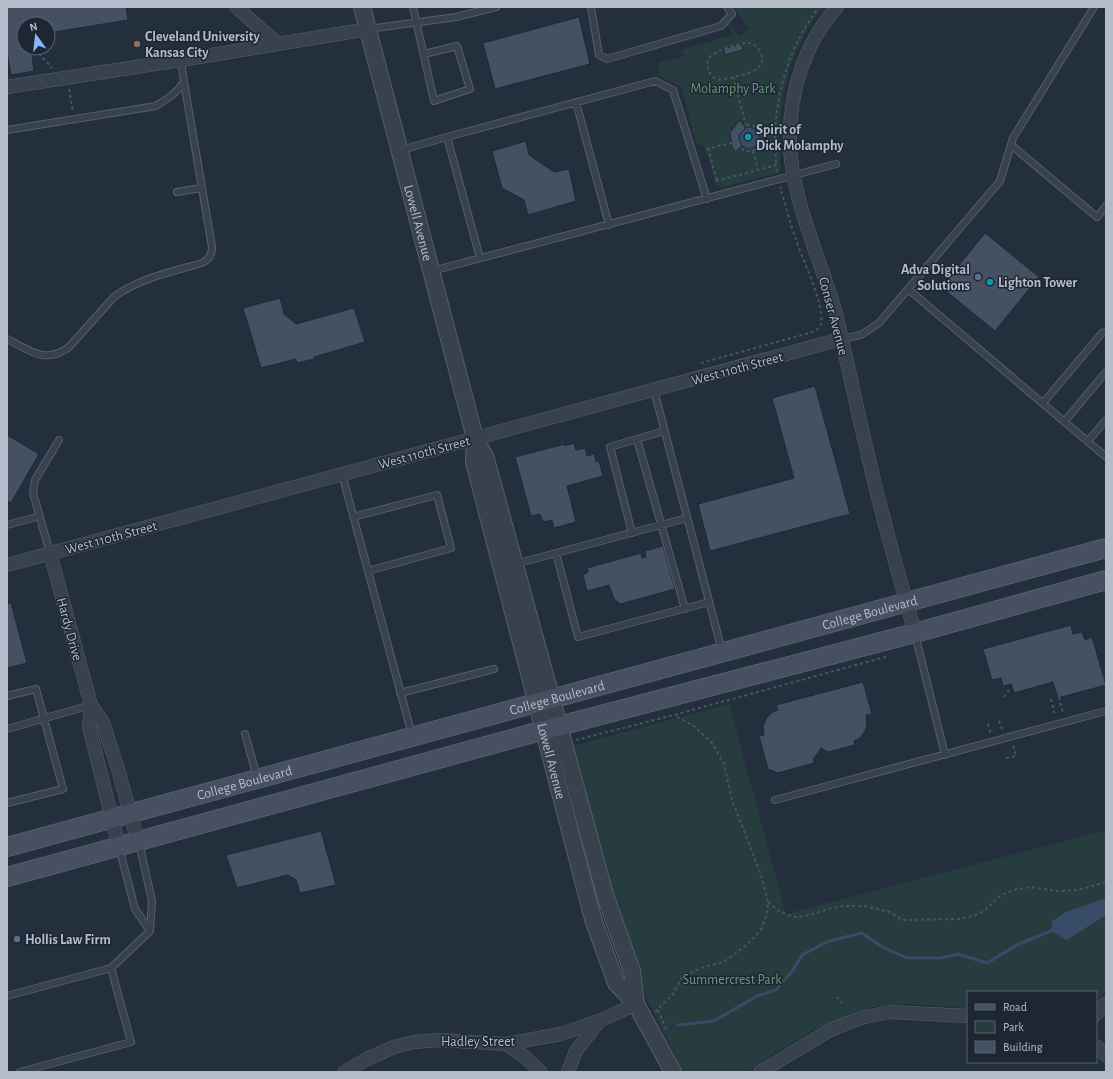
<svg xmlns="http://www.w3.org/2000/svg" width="1113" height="1079" font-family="'Alegreya Sans',sans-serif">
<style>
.green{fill:#263c3f}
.water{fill:#394c67}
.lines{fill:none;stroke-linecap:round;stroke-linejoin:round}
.stream{stroke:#394c67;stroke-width:3}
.building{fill:#455162;stroke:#1f2835}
.service-casing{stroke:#565f6c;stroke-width:8}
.minor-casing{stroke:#565f6c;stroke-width:14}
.tertiary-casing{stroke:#565f6c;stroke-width:18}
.secondary-casing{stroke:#565f6c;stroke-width:20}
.path{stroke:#44595c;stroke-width:2;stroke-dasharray:3 3;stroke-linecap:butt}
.service{stroke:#38414e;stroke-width:6}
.minor{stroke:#38414e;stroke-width:13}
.tertiary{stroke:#38414e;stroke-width:16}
.secondary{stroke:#465061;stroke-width:18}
.education-dot{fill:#8d6e63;stroke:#1d2633;stroke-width:1.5}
.culture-dot{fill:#0f9aa8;stroke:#1d2633;stroke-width:1.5}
.service-dot{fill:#5c6f8a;stroke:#1d2633;stroke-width:1.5}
.labels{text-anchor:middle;stroke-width:3;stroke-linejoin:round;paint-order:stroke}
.poi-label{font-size:14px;font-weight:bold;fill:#b4bcc9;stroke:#1d2633;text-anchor:start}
.park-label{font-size:14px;fill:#6b9a76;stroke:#1d2633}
.street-label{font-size:14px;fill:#b4bcc9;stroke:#1d2633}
</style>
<rect width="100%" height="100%" fill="#242f3e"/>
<path class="green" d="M733,7h91c-39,47 -49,102 -43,161l-3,5 -55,14 -6,-1 -2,-3 -9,-35 -10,-6 -15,-55 -21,-11 -2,-13 26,-7 -2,-6 52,-16 -6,-8 1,-2 10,12 10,-7z
M729,704l57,210 320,-84v161l-10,9v-8h-128v16l-65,-4 -25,2 -20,5 -46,20 -48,29 -17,12h-64l-40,-82 -16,-45 -55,-198 8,-3z"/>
<path class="water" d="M739 138a10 10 0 1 1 20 0a10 10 0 1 1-20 0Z
M1106,898v17l-39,25 -16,-9 1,-10 14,-9z"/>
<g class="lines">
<path class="stream" d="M678,1025l36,-4 43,-25 19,-6 17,-20 9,-15 27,-14 33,-8 20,14 25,11h34l17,-4 29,9 32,-19 32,-13"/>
</g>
<path class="building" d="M7,7h119l2,13 -80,13v-9h-24v24h7l3,23 -23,4 -4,-23z
M579,17l11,47 -95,25 -12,-46z
M741,44l2,6 -18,5 -1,-6z
M741,120l4,9 -5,5 -1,5 3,7 -7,6 -3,-5 -2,-14 7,-10z
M526,141l3,14 25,17 15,-3 7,32 -48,14 -4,-15 -22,-12 -10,-37z
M985,233l54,44 -44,54 -54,-44z
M280,298l4,16 12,10 58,-16 11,34 -51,15v2l-17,4 -1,-4 -35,9 -18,-60z
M815,386l35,128 -140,37 -12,-47 96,-26 -22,-80z
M7,435l32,19 -28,49 -4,-2z
M574,443l2,7 9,-2 2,8 7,-2 2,8 3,-1 4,15 -36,10 9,36 -22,6 -2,-8 -9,2 -3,-8 -9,2 -16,-59 50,-13v2z
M663,546l12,43 -55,15 -6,-5 -5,-14 -22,6 -4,-16 5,-3 -1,-4 54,-15 1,5 4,-1 -1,-6z
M11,603l16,60 -20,5v-64z
M1071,625l2,9 9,-2 3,8 7,-3 14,48 -48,13 -5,-16 -39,11 -3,-9 -8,2 -2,-8 -9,2 -9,-31z
M863,682l9,32 -6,1 1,9 -2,7 -5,7 -6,3 1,4 -27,7 -7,-4 -8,12 1,3 -36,10 -10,-4 -9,-33 5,-1 -1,-8 3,-8 5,-6 7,-3 -2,-5z
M321,831l15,54 -36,8 -4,-13 -8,-5 -51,13 -11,-33z"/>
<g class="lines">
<defs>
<path id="service" d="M413,7l21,94 36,-12 -13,-43 -33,8
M591,7l8,48 8,4 114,-33 11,-12 -5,-7
M368,29l88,-12 40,-10
M576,102l33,123
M7,130l149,-24c11,-7 21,-13 28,-24l-3,-22
M447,137l208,-56 18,9 34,109
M1011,145l86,72 9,-11
M401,150l46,-13 33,121
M177,192l24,-4
M432,271l404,-107
M908,289l198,168
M7,339c22,11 38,26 62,8l45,-50c25,-19 58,-25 88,-34 7,-4 10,-8 10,-16l-28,-165
M841,339l20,-4 18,-12 121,-142 13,-43 81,-131
M654,390l68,261
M1043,403l59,-70 4,-1
M1065,421l41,-49
M637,439l48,170
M1088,441l18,-21
M342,474l70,261
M353,517l84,-22 14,53 -83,23
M7,525l33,-9
M632,533l-22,-86 54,-16
M50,553l-17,-60 2,-13 24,-40
M556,553l22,84 131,-35
M515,564l172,-46
M915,634l30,121
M400,693l94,-24
M7,696l29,-7 27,100 -56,14
M7,729l84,-24
M245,734l12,43
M775,800l331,-89
M119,847l16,62 15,22
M7,996l104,-28
M20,1072l111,-30 -20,-74 39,-37 2,-30 -13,-58"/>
<path id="minor" d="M236,7l42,37
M837,7c-32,35 -48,86 -47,133 0,57 31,119 46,174 4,16 7,32 11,48 11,50 22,101 35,150 10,41 22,81 33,121
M7,87l174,-27 187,-31
M50,553l41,152 12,18 15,46 20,73
M7,565l834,-226
M91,705l-2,21 30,121
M1096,1014l10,-11
M506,1044l19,13 16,15
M1096,1046l10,9
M344,1072l23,-13 27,-12 20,-5 25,-2 67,4 55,-10 38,-13 37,-17
M568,1072l8,-21 23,-30
M760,1072l72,-43 32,-12 26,-5 78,4"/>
<g id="tertiary">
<path id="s1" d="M362,7l113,431 11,21 120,439 26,73 4,33"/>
<path id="s2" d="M475,438l-1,24 119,457 23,64 20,21 37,68"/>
</g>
<g id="secondary">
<path id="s3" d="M7,847l1099,-299"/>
<path d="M7,877l552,-151 356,-93 191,-53"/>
</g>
</defs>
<use href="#service" class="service-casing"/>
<use href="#minor" class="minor-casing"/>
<use href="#tertiary" class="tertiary-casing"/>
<use href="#secondary" class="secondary-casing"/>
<path class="path" d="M37,48v3l15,17
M733,77c-16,5 -23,3 -26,-14 1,-3 2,-6 5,-8 6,-5 30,-13 38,-12 5,1 9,6 11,10 6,18 -16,21 -28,24l13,48
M69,89l4,23
M736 138a13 13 0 1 1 26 0a13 13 0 1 1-26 0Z
M775,131c3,-46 16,-87 44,-124
M762,134l13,-3 1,34
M708,148l9,33
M706,149l30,-7
M753,151l5,19 18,-5 1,8
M716,181l42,-11
M701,363l112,-31c4,-2 7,-4 8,-8 4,-20 -20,-67 -26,-87 -6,-17 -10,-34 -15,-50
M1004,697l5,-7
M1059,697l4,16
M1051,699l4,17
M999,721l4,10
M988,724l3,11
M576,740l98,-25 215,-59
M1006,758l10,-2 -3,-12
M768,902l11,9 14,6 13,-1 23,-7 14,-3h22l25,6 12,8 58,-1 13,-3 11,-5 16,-15 13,-6 17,-3 28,4 20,-1 28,-8
M837,997l5,6
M658,1010l9,21
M655,1012l18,-18 9,-17 19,-9 22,-6 12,-8 17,-14 10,-12 5,-14 1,-12 -7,-27 -29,-75 -8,-36 -12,-21 -18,-17 -20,-11"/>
<use href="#service" class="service"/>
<use href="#minor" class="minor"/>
<use href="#tertiary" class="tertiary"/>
<use href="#secondary" class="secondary"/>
</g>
<circle class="education-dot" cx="137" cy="44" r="4"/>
<g class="culture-dot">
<circle cx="748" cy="137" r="4"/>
<circle cx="990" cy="282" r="4"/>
</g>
<g class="service-dot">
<circle cx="978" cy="277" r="4"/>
<circle cx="17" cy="939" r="4"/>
</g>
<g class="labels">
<g class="poi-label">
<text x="145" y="41">Cleveland University<tspan x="145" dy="16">Kansas City</tspan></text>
<text x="756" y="134">Spirit of<tspan x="756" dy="16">Dick Molamphy</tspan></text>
<text x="970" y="274" text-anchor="end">Adva Digital<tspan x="970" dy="16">Solutions</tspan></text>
<text x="998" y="287">Lighton Tower</text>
<text x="25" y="944">Hollis Law Firm</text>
</g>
<g class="park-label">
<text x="733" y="93">Molamphy Park</text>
<text x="732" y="984">Summercrest Park</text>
</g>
<g class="street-label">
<text dy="5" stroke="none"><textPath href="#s1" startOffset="223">Lowell Avenue</textPath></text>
<text transform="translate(834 316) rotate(75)" y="5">Conser Avenue</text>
<text transform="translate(737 368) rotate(-15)" y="5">West 110th Street</text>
<text transform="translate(424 452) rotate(-15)" y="5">West 110th Street</text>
<text transform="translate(111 537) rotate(-15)" y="5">West 110th Street</text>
<text dy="5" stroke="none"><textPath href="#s3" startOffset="894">College Boulevard</textPath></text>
<text transform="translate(70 629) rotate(75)" y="5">Hardy Drive</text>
<text dy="5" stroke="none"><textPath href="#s3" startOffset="570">College Boulevard</textPath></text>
<text dy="5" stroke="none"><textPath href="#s2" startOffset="333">Lowell Avenue</textPath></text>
<text dy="5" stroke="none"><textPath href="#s3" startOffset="246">College Boulevard</textPath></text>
<text x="478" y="1046">Hadley Street</text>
</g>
</g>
<rect width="1113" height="1079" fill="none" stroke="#b4bcc9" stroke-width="16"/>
<rect x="967" y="991" width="130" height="72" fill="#1d2633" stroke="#59626f"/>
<rect x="975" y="1004" width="20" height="6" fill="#465061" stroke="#59626f"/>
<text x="1003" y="1011" font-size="12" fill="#b4bcc9">Road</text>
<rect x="975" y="1021" width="20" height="12" fill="#263c3f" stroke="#59626f"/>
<text x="1003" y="1031" font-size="12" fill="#b4bcc9">Park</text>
<rect x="975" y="1041" width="20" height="12" fill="#455162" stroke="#59626f"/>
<text x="1003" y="1051" font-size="12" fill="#b4bcc9">Building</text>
<g transform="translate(36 36) rotate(345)"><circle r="19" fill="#1d2633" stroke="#59626f"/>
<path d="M0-3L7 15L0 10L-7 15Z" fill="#8ab4f8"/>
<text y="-6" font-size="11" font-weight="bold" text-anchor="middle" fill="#b4bcc9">N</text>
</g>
</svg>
